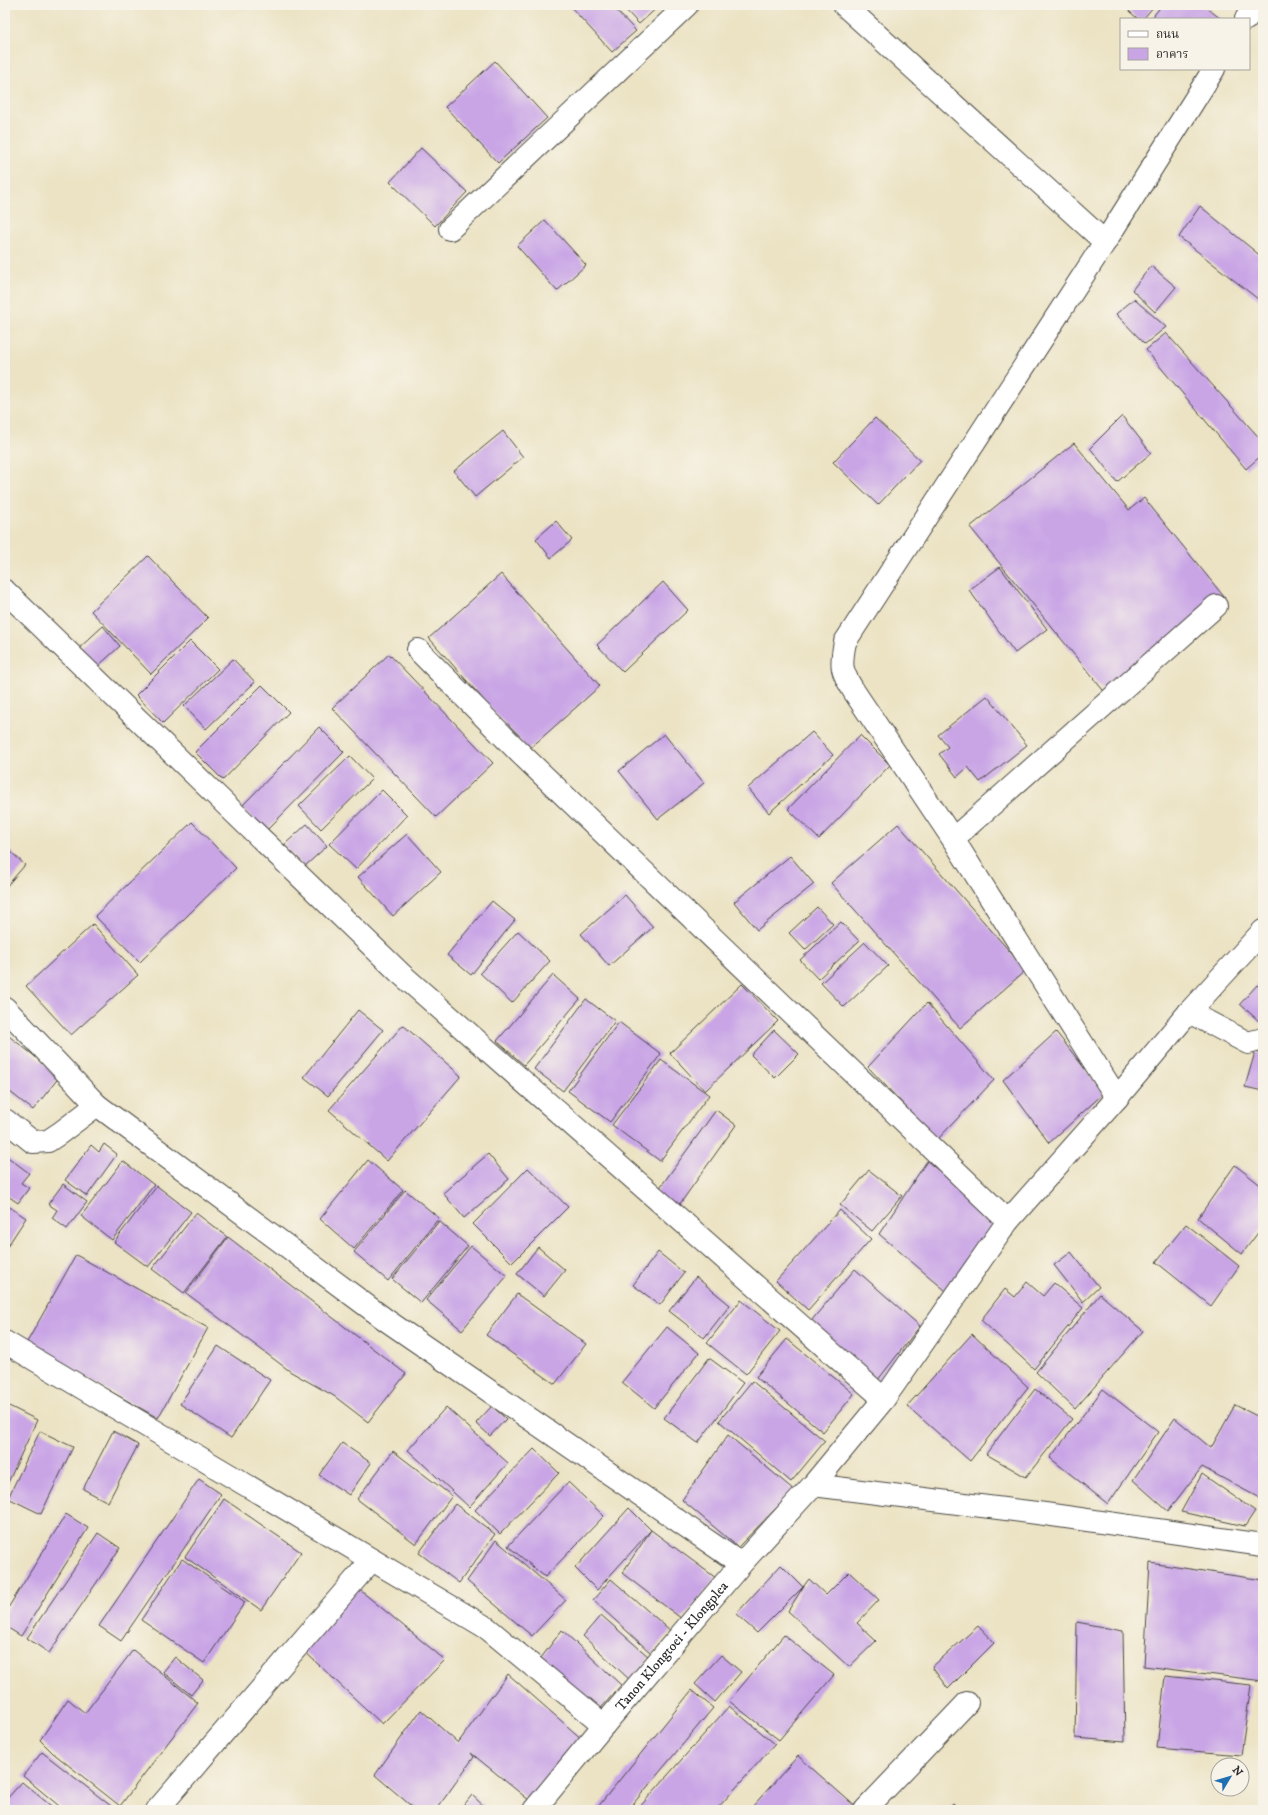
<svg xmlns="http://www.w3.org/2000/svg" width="1268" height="1815" font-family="'IM FELL DW Pica','Noto Serif Thai',serif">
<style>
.building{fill:#c9a5e6}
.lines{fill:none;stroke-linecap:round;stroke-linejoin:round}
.minor-casing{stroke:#484742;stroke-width:24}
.minor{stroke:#fff;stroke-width:22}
.labels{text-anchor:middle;stroke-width:3;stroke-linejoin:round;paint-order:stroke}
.street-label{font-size:14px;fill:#2b2b2b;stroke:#f7f3e8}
</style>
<rect width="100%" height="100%" fill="#f7f3e8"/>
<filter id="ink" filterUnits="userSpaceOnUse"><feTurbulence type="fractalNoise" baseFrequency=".025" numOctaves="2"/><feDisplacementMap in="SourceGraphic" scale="8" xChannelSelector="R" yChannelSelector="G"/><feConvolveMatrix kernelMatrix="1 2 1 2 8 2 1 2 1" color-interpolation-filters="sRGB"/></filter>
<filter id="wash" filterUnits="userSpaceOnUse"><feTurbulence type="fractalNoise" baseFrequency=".012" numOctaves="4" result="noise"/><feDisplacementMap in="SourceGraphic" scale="16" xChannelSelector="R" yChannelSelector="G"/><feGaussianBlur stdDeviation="0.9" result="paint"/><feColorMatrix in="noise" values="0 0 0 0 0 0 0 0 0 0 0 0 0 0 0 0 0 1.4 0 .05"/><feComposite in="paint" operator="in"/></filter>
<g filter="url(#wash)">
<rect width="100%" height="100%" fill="#ece3c4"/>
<g id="blocks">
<path class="building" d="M569,5h42l25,26 -24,21z
M621,5h37l1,1 -20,18z
M1122,5h33l-12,14h-5z
M1162,5h41l18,14h-70z
M495,61l52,57 -49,45 -53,-56z
M421,148l46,44 -32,34 -45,-44z
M1200,206l63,52v45l-84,-66z
M545,220l41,45 -29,26 -40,-45z
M1151,266l25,21 -21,25 -23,-22z
M1134,299l32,28 -21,17 -29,-30z
M1166,333l97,109v12l-17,15 -100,-119z
M1122,416l29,37 -34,29 -27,-34z
M875,418l45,42 -42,45 -45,-43z
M503,431l20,26 -48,40 -21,-26z
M1074,443l55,67 15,-12 81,100 -118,97 -137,-168z
M556,521l16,19 -21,18 -15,-19z
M148,556l60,62 -57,56 -60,-63z
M1000,567l47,62 -32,24 -46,-63z
M501,574l99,112 -72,64 -99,-112z
M663,582l25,28 -65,62 -26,-27z
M103,626l17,20 -25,23 -18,-19z
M190,641l28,28 -55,54 -27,-28z
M389,654l104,109 -57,54 -104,-109z
M233,659l22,23 -49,47 -22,-23z
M262,685l27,27 -66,68 -28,-28z
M987,696l40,49 -47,37 -12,-15 -11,10 -18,-23 9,-7 -10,-12z
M319,727l25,25 -78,79 -25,-24z
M812,732l21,23 -64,58 -21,-25z
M664,734l40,49 -46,36 -39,-48z
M860,735l30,30 -71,74 -31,-30z
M350,756l22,23 -51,50 -22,-23z
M382,790l25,25 -51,54 -27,-25z
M192,822l44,46 -96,94 -45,-46z
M307,824l20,22 -23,21 -20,-22z
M898,824l128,146 -66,58 -129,-145z
M407,834l34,38 -48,44 -35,-39z
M10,851l15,14 -20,23v-31z
M790,856l24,28 -57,46 -23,-28z
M625,895l28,32 -44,39 -28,-32z
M492,901l23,19 -44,55 -24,-20z
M817,907l16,17 -28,26 -16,-17z
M841,922l18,19 -41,38 -18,-19z
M93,924l45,51 -67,60 -45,-49z
M518,931l32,30 -38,42 -32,-30z
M865,942l23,24 -44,41 -23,-24z
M553,975l27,24 -56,66 -27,-24z
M742,984l36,37 -73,70 -35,-38z
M1257,985l6,5v31l-2,2 -21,-19z
M586,999l29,22 -52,70 -29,-22z
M927,1003l67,77 -57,60 -69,-73z
M358,1010l25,20 -55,66 -24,-19z
M619,1022l42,32 -51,68 -42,-31z
M403,1025l58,51 -74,85 -58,-51z
M774,1030l25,24 -24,24 -24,-23z
M1056,1032l48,61 -55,50 -46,-63z
M5,1033l55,43 -27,34 -28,-22z
M1255,1052l8,2v37l-18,-4z
M661,1060l48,35 -49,66 -48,-36z
M716,1110l20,15 -59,83 -21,-15z
M104,1144l13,10 -30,42 -22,-16 26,-35 8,7z
M488,1154l21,25 -45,39 -21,-25z
M5,1155l24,18 -8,10 8,5 -11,15 -13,-9z
M368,1160l35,30 -49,59 -34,-30z
M123,1161l31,24 -42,55 -31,-24z
M927,1161l72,59 -53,71 -67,-57z
M1235,1165l28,22v39l-21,28 -44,-36z
M528,1168l40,39 -56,56 -39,-39z
M869,1170l33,26 -30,35 -32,-26z
M63,1184l24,18 -20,27 -15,-11 5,-8 -9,-6z
M157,1186l34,26 -43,55 -34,-25z
M405,1190l34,28 -51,63 -34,-29z
M5,1204l21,14 -21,32z
M840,1210l31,29 -63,71 -32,-29z
M196,1213l31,24 -43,56 -32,-24z
M439,1221l29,25 -47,57 -29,-24z
M1186,1224l53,42 -28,40 -55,-44z
M228,1237l178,137 -38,48 -34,-26 -43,-24 -105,-79z
M471,1246l36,30 -45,54 -36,-30z
M538,1247l27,23 -21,26 -27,-22z
M658,1252l26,21 -24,32 -27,-20z
M1071,1252l28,35 -16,15 -29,-37z
M76,1255l132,73 -50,90 -132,-74z
M855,1269l65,57 -43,55 -66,-60z
M696,1277l34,28 -26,33 -35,-27z
M1027,1282l16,14 11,-13 29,25 -49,61 -53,-49 24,-31 10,8z
M517,1294l69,50 -31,40 -69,-49z
M1100,1294l43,37 -68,78 -39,-37z
M741,1300l39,31 -34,43 -39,-31z
M667,1327l32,26 -45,55 -32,-26z
M972,1334l56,53 -58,74 -63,-55z
M787,1339l67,55 -31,38 -67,-55z
M218,1346l52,34 -39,58 -51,-34z
M709,1358l34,25 -45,60 -34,-25z
M752,1381l73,60 -34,41 -72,-61z
M1035,1389l37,30 -46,58 -40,-23z
M1103,1389l55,43 -50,72 -58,-46z
M5,1404l32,16 -32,69z
M1235,1405l28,14v81l-61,-33 -34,44 -35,-31 42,-62 36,30z
M492,1406l14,13 -16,17 -14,-13z
M446,1407l62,56 -39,44 -61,-57z
M40,1431l33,16 -32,67 -33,-16z
M113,1431l25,14 -30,57 -25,-13z
M728,1435l66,55 -56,57 -56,-47z
M342,1443l29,20 -22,32 -30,-20z
M534,1449l25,24 -59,61 -25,-24z
M393,1451l59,45 -36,48 -59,-45z
M1202,1474l53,37 -10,15 -64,-14z
M199,1479l22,15 -100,147 -22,-15z
M568,1482l36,34 -59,61 -37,-31z
M224,1499l77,53 -40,58 -76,-53z
M455,1504l40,30 -36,49 -40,-30z
M629,1508l22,22 65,48 -34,41 -60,-46 29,-43 -54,60 -22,-22z
M66,1514l22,14 -67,108 -16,-10v-13z
M98,1533l22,15 -71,105 -22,-15z
M496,1540l70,60 -34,36 -65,-55z
M182,1559l63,43 -41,61 -63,-43z
M1150,1563l113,17v101l-119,-15z
M781,1565l22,22 6,-8 17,16 23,-23 30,28 -22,23 19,18 -27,26 -61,-56 15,-24 -46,46 -21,-19z
M611,1579l60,52 -20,22 -58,-53z
M355,1586l90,74 -63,64 -79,-74z
M601,1615l48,42 -18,24 -48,-45z
M1077,1622l46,9 2,111 -50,-4z
M978,1626l16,17 -46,46 -16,-22z
M562,1630l59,55 -25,29 -55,-56z
M784,1635l50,40 -55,65 -50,-39z
M133,1650l65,53 -78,103 -67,-53 -13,-13 28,-41 17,14z
M721,1655l20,17 -26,30 -20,-18z
M175,1657l28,23 -12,15 -28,-23z
M508,1674l75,66 -53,61 -59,-48 3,4 -38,53h-20l-41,-35 46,-65 37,33z
M1165,1676l86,9 -10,70 -84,-7z
M692,1690l21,18 -85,102h-28l-3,-2z
M729,1706l46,38 -59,66h-79z
M42,1752l74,58h-52l-41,-34z
M798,1756l59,52 -2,2h-100l-3,-3z
M22,1782l34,28h-51v-9z
M472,1795l16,15h-28z
M953,1804l7,6h-12z"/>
</g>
</g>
<g filter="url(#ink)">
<use href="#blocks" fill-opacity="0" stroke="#484742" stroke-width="1"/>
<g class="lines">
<defs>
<g id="minor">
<path d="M1246,19l9,-14"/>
<path d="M450,229l237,-224"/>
<path d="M1105,242l109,-173"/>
<path d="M5,591l395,382 484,426"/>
<path d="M418,650l102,103 488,468"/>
<path d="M953,839l263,-233"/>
<path d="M5,1008l92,97 289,215 355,244"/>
<path d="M1189,1012l59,31 15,-4"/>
<path d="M1117,1098l72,-86 74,-81"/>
<path d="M5,1120l28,22 15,-1 12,-8 37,-28"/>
<path d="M5,1342l482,286 117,97"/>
<path d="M813,1485l232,29 218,31"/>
<path d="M157,1810l214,-249"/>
<path id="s1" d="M534,1810l70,-85 137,-161 72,-79 71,-86 124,-178 109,-123 -164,-259 -98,-146c-14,-22 -15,-26 -10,-51l260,-400 -261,-237"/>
<path d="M865,1810l102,-107"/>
</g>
</defs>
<use href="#minor" class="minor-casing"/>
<use href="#minor" class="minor"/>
</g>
</g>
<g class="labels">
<g class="street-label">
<text dy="5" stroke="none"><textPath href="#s1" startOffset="214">Tanon Klongtoei - Klongplea</textPath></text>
</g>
</g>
<rect width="1268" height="1815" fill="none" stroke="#f7f3e8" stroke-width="20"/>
<rect x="1120" y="18" width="130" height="52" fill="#f7f3e8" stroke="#a5a39c"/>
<rect x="1128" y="31" width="20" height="6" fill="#ffffff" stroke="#a5a39c"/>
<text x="1156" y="38" font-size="12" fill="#2b2b2b">ถนน</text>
<rect x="1128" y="48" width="20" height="12" fill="#c9a5e6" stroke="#a5a39c"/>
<text x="1156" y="58" font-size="12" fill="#2b2b2b">อาคาร</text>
<g transform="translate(1230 1777) rotate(52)"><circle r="19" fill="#f7f3e8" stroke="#a5a39c"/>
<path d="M0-3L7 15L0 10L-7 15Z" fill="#1f6fb2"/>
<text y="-6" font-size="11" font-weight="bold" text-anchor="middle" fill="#2b2b2b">N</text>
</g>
</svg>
